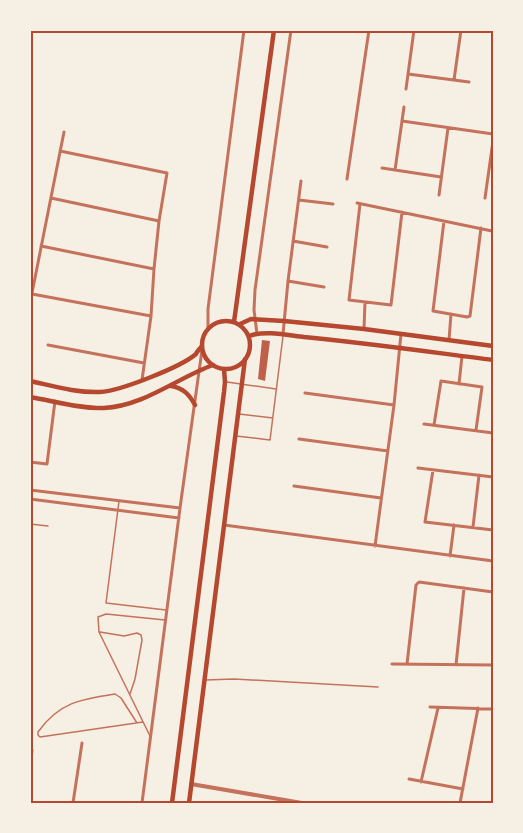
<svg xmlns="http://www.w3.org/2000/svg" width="523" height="833" font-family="'Noto Sans',sans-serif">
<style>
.building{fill:#bf614a}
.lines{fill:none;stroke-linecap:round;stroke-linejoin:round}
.service{stroke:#c5725c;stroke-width:1.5}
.minor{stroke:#c5725c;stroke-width:3}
.tertiary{stroke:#c5725c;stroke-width:4}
.secondary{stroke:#b5482f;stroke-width:4.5}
.primary{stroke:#b5482f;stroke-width:4.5}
.neatline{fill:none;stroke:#b5482f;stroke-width:2}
</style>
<rect width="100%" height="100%" fill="#f6efe4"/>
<path class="building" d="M262,340l8,1 -5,40 -7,-2z"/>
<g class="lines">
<path class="service" d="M227,382l49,7
M239,414l34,4
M236,436l34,4 13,-104
M119,501l-13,102 60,7
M30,524l18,2
M100,632l24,4 13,-3 4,2 1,5 -7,39 -5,15
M205,680l29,-1 144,8
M137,723l-16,-25 -6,-4c-33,5 -56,8 -77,38v3l2,2 103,-15
M150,736l-51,-104 -1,-15 8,-3 59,6"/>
<path class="minor" d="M408,74l61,8
M454,80l7,-50
M406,89l8,-59
M402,121l91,13
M60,151l107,22 -8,48 -5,48 -3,47 -9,64
M382,168l59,9
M395,170l9,-63
M347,179l22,-149
M439,195l9,-67
M51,198l108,23
M485,198l8,-57
M299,200l34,4
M357,203l135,28
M360,204l-11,96 42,5 11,-93
M444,221l-11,90 34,6 3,-1 11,-88
M293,241l34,6
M41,246l113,23
M288,281l36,6
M32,294l119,22
M30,303l34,-171
M208,328v-19l36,-279
M364,329l1,-27
M257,334l-3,-24 1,-20 36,-260
M283,334l5,-53 13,-100
M449,340l2,-26
M48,345l96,18
M459,384l3,-28
M305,393l89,12
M424,424l69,9
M434,425l7,-44 41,6 -6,43
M299,439l89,12
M30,462l17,2 8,-63
M418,468l75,9
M433,470l-8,52 68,8
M294,486l87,12
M30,490l150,18
M30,499l149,19
M224,525l269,36
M473,527l6,-52
M375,546l19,-141 7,-71
M450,556l4,-31
M392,664l101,1
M407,664l9,-79 3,-3 74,10
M456,665l8,-77
M430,707l63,2
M30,767l2,-17
M409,779l54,10
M421,782l17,-74
M73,803l9,-60
M142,803l38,-295 22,-158
M460,803l18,-95"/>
<path class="tertiary" d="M191,784l111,19"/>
<path class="secondary" d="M30,381c23,5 47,12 70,11 20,-1 81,-25 96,-38 0,-1 5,-7 6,-8
M30,397c24,4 50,12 74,11 40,-2 73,-30 109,-43"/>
<path class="primary" d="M202 345a24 24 0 1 1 48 0a24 24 0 1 1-48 0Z
M234,322l40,-292
M240,324l11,-5 33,2 80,8 129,17
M249,336c16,-6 38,-1 55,1 63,6 126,15 189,23
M171,386c12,2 18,8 24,19
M172,803l52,-411 1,-10 -1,-13
M189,803l56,-444"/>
</g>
<rect width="523" height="833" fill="none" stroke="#f6efe4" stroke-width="63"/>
<rect x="32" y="32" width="460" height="770" class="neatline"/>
</svg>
